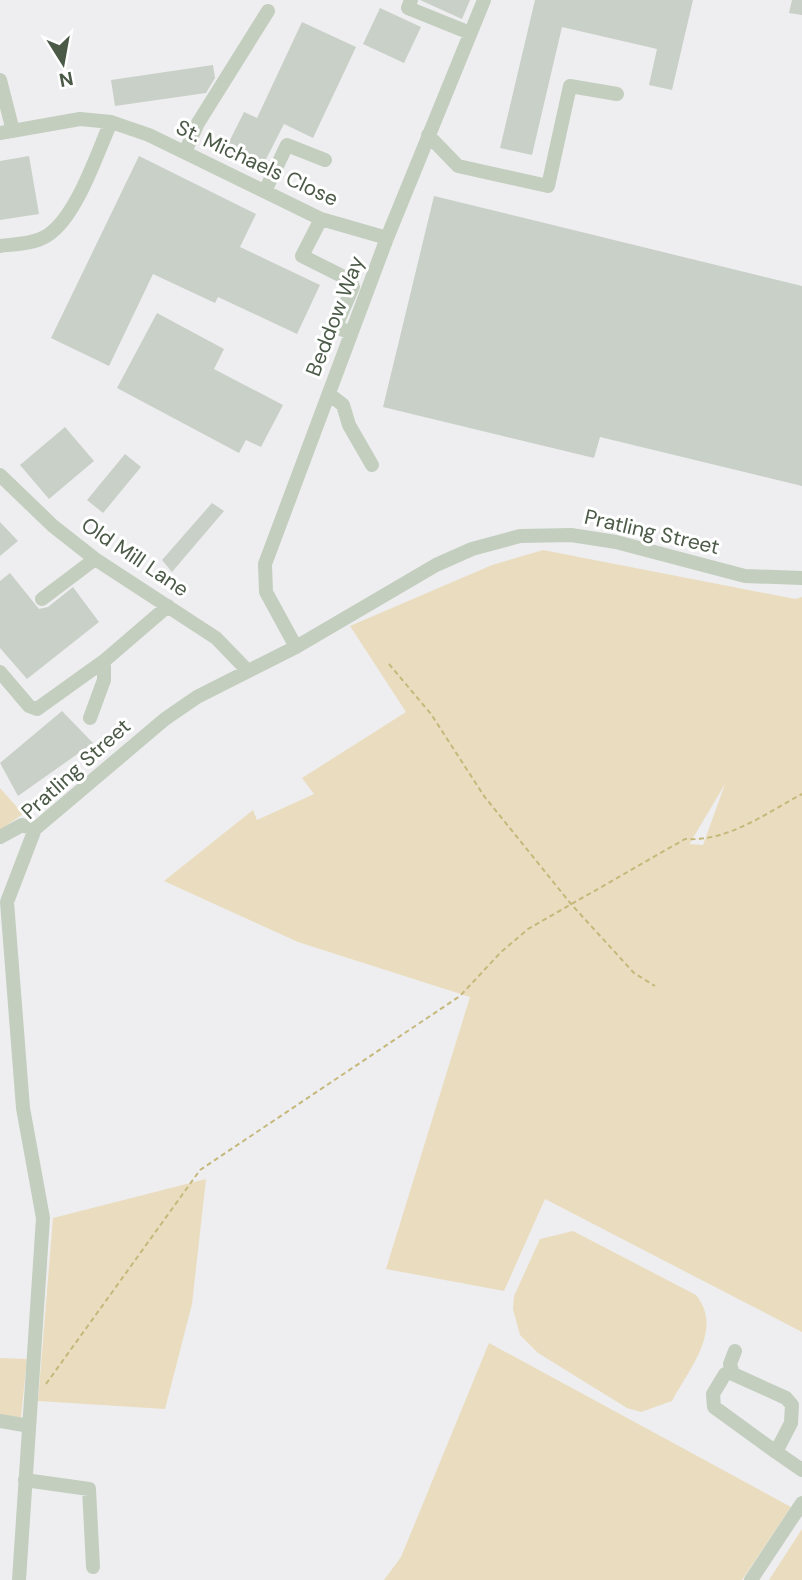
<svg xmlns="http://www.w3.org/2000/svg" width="802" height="1580" font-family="'DM Sans',sans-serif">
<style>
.green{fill:#eaddbf;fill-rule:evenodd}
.building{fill:#c9d0c8}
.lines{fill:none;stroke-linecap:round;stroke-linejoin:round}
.path{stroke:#c5b87b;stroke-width:2;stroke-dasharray:5 3.5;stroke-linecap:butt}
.minor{stroke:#c3cebf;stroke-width:14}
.labels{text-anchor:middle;stroke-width:6;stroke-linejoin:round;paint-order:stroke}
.street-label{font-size:21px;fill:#4b5947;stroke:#fff}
</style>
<rect width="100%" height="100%" fill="#eeeef0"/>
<path class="green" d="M543,550l252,49 7,-2v735l-257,-133 -41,92 -118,-22 84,-272 -172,-55 -134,-61 89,-71 4,10 57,-26 -12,-16 104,-66 -56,-86 142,-61zM725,784l-22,61 -13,-1v-1z
M0,788l23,26 -23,16z
M206,1179l-14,125 -27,105 -127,-8 15,-183z
M573,1231l123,64c28,34 -7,74 -24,106l-31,11 -14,-4 -89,-55 -18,-18 -7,-26 1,-13 26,-57z
M489,1343l302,164 -49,73h-358l17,-23z
M0,1358l27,1 -7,68 -20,-2z
M802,1529v51h-33z"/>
<path class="building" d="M420,0h50l-8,19z
M535,0h158l-21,90 -23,-5 8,-36 -95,-22 -30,128 -32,-7z
M792,0h10v15l-13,-2z
M380,8l41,19 -17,36 -41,-19z
M302,22l54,25 -43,91 -29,-14 -23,45 -36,-19 19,-38 13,6z
M213,65l2,13 -9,15 -91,13 -4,-26z
M29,156l10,58 -39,6v-59z
M139,156l117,58 -16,33 80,38 -23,49 -79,-37 -3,6 -62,-29 -44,92 -58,-28z
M434,196l368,90v200l-202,-49 -6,21 -211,-51z
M157,313l67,36 -10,20 69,36 -22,42 -15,-7 -7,13 -122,-65z
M65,427l29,34 -45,38 -29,-34z
M125,454l16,13 -38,46 -16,-13z
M212,503l12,8 -52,61 -10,-12z
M0,522l18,19 -18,15z
M10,573l29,36 9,-2 25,-20 26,35 -72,57 -27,-31v-67z
M62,711l31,32 -75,53 -18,-33z"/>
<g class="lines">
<path class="path" d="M389,664l42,50 53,82 87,108 63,69 21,13
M46,1384l154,-214 260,-174 41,-44 27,-23 157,-90c42,3 80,-25 117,-45"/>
<path class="minor" d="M411,0l-3,8 62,25
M0,80l13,51
M0,133l80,-14 31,3
M428,135l30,31 90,20 22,-100 47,8
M185,152l13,-29 70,-112
M265,191l22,-46 38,15
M321,219l-19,37 48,24 3,7 -15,34 1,7 12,5
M0,246c14,-2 35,-2 48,-11 29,-19 49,-82 63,-113l38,13 172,84 66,19
M329,394l14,11 6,20 23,40
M0,475l53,51 42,33 121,79 32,33
M42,599l53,-40
M296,647l-30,-55 -1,-28 122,-326 97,-238
M0,672l29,34 8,3 67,-48
M90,718l14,-38v-19l64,-55
M0,837l22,-12 13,4
M735,1351l-5,13 3,10 53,24 6,7 -1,18 -15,29 26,18
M725,1374l-12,20 1,13 62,45
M0,1421l29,5
M25,1480l64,9 4,78
M19,1580l24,-362 -20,-110 -16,-206 28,-73 130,-110 32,-22 99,-50 140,-82 36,-16 48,-13 51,-1 45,7 129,34 57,2
M751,1580l51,-77"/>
</g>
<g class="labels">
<g class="street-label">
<text transform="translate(257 163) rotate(25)" y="7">St. Michaels Close</text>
<text transform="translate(335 316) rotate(-69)" y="7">Beddow Way</text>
<text transform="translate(652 532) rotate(13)" y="7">Pratling Street</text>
<text transform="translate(135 557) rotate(34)" y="7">Old Mill Lane</text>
<text transform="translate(76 769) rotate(-42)" y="7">Pratling Street</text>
</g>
</g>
<g transform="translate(63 63) rotate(169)" stroke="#ffffff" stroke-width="5" paint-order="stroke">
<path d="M0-5L12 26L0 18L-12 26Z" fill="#4b5947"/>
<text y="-10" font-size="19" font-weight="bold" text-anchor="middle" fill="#4b5947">N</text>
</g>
</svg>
